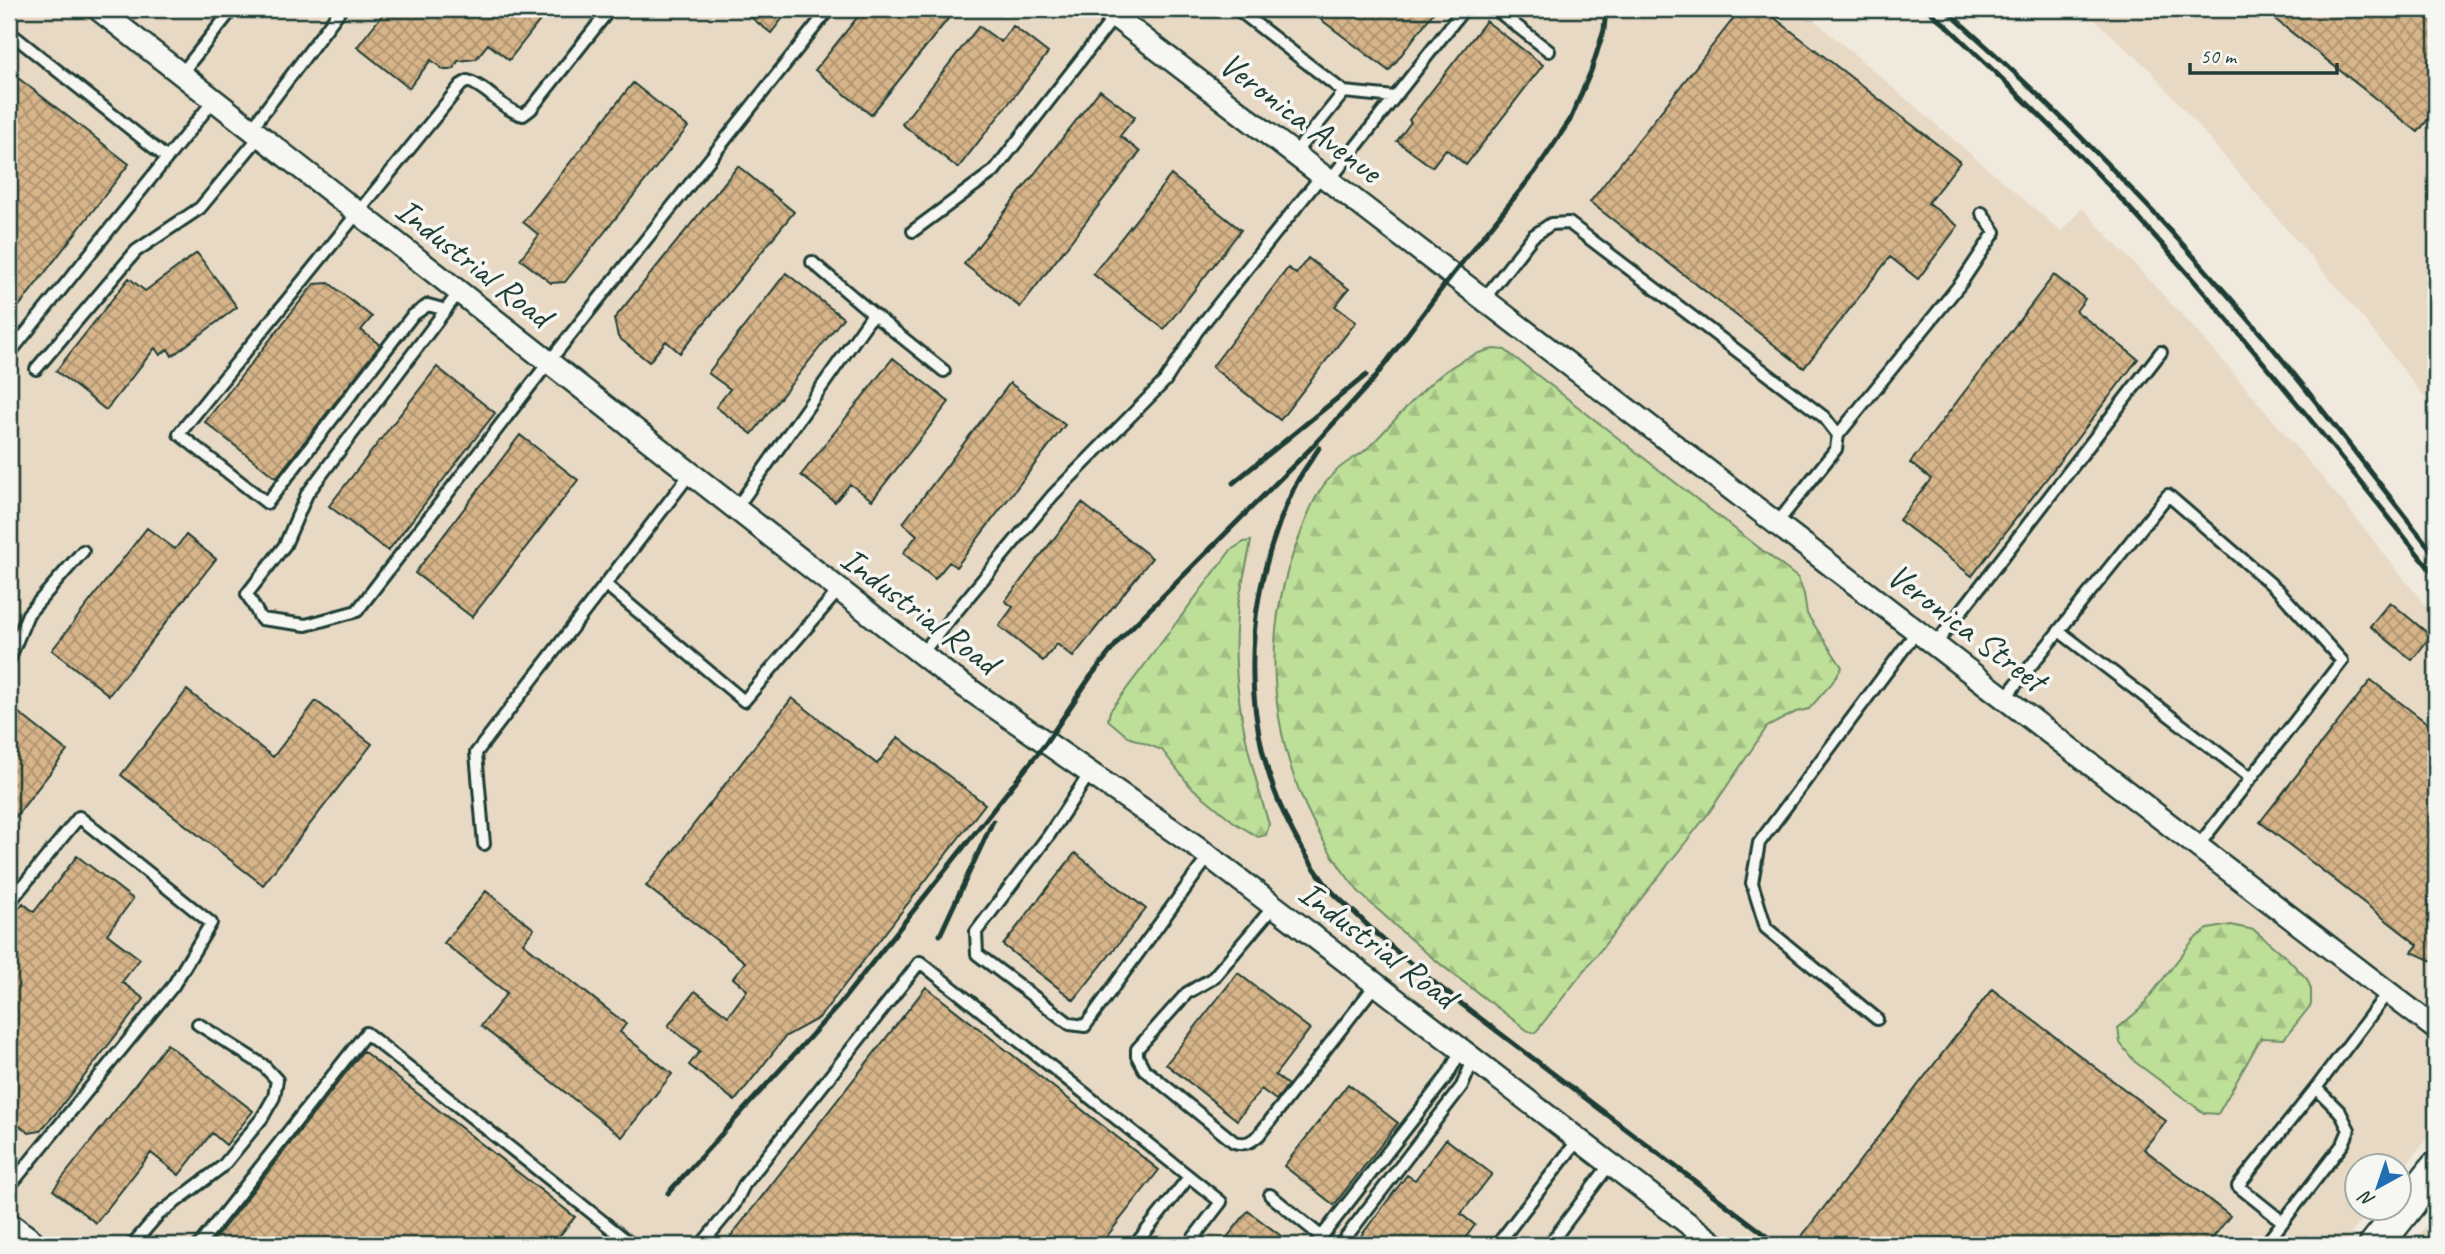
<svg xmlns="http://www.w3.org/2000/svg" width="2445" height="1254" font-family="Caveat,sans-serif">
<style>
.built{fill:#e8d9c4}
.forest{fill:url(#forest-firs);stroke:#6e8e66;stroke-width:2}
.building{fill:url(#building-cross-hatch);stroke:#1f3d34;stroke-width:2}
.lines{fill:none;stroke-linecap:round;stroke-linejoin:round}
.lane-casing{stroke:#1f3d34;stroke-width:16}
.street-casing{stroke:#1f3d34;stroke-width:26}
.secondary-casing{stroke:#1f3d34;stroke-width:37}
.lane{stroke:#f6f6f2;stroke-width:10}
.street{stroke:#f6f6f2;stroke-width:21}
.secondary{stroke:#f6f6f2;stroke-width:32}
.rail{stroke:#1f3d34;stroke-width:5}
.labels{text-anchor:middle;stroke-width:7;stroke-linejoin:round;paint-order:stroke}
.street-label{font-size:35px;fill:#1f3d34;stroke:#f6f6f2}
</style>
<defs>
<pattern id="forest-firs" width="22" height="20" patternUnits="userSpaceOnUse" patternTransform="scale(1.75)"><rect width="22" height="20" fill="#bddf98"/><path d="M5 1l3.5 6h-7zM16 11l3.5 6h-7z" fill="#a2c084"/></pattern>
<pattern id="building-cross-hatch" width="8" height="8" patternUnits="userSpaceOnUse" patternTransform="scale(1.75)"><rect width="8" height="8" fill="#d7b489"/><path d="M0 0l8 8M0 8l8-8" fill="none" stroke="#ae9471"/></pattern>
</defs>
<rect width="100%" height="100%" fill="#f0e9dd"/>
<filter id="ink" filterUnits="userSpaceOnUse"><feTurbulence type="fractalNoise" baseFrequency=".0143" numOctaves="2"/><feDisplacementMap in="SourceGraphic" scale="14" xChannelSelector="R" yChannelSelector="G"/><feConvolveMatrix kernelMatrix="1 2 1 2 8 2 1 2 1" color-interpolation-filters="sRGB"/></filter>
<g filter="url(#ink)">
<path class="built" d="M9,9h1792l261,223 20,-24 124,133 140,165 90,113v507l-36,47v-7h-42v42l13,1 -29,36h-2299l-34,-27z
M2083,9h353v403l-78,-100 -208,-242z
M2436,1214v31h-25l4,-4z"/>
<path class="forest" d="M1494,349l11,1 293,228 6,16 3,20 35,53 -10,16 -23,26 -13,3 -29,15 -59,87 -173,219 -7,-2c-49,-38 -100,-73 -144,-116 -10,-9 -22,-18 -30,-29 -78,-100 -103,-230 -55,-348 6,-16 12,-35 22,-49 6,-9 16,-20 25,-26 7,-5 16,-9 22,-15 37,-36 72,-89 126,-99z
M1251,541c-4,25 -12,50 -14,75 -7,70 11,141 32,208l-3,11 -8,2 -23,-14 -45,-37 -28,-36 -34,-13 -20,-17 2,-9 121,-161 13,-8z
M2231,925l23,5 34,29 19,20 4,10v16l-27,34 -23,-1 -43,76 -14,-1 -69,-51 -15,-19 -2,-15 21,-18 55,-71 14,-10z"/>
<path class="building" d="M387,9h162l-40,51 -21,-16 -12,15 -18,2 -4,8 -4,1h-6l-13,-10 -22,28 -52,-41z
M740,9h50l-19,24z
M864,9h92l-85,106 -56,-45z
M1307,9h129l-47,62z
M1741,9h22l197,153 -32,41 30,23 -40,53 -28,-22 -86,111 -214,-166z
M2262,9h174v100l-18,23z
M1486,21l57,44 -77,100 -20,-16 -14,18 -35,-26 14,-19 -2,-2z
M979,26l22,16 12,-16 35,27 -90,115 -56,-44z
M9,71l120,93 -120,155z
M633,83l55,44 -123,155 -14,1 -31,-24 19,-24 -16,-13z
M1100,90l35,27 -15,19 20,16 -120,155 -56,-43z
M738,166l56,46 -114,141 -14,-12 -17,21 -31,-25 -4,-18z
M1171,175l70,55 -77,99 -71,-55z
M197,253l40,54 -65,49 -4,-7 -8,6 -5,-7 -49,62 -50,-39 73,-93 16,13z
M1308,258l41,31 -14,17 21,16 -76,98 -68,-53 76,-99 8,6z
M786,273l57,45 -91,116 -36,-27 14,-18 -22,-16z
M2054,275l31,24 -9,12 62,48 -166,217 -73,-56 32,-41 -21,-16z
M329,283l43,34 -11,13 19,15 -104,133 -71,-56 109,-138z
M893,358l56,44 -77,98 -22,-16 -15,18 -34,-27z
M437,367l58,46 -107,138 -59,-45z
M1010,383l55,42 -109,142 -7,-5 -14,17 -32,-26 14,-18 -14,-12z
M520,435l58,45 -106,137 -57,-44z
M1082,503l70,55 -79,99 -16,-13 -14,17 -44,-35 14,-19 -8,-6z
M147,528l28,21 11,-14 30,24 -107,136 -57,-45z
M2390,602l41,34 -19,24 -42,-34z
M2371,680l65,50v233l-24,-11 6,-7 -158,-123z
M187,690l86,67 43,-56 56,43 -109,141 -142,-110z
M792,698l85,66 21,-27 87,67 -166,214 -33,18 -51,65 -46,-36 11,-14 -32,-25 27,-35 33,25 19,-26 -14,-12 12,-16 -99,-76z
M19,713l48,38 -58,74v-99z
M1075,853l71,56 -72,91 -71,-55z
M77,856l56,43 -26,35 33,25 -18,23 22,17 -89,115 -15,17 -11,2 -20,-15v-197l14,-18 11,9z
M486,891l48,38 -11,14 103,81 -6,8 52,42 -50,63 -141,-111 26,-33 -63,-50z
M1238,973l72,56 -35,46 13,10 -12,15 -15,-11 -24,31 -71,-56z
M926,987l233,183 -59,75h-376z
M1992,989l174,132 -22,28 86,67 -23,29h-412z
M167,1044l86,67 -27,34 -14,-12 -33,42 -28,-22 -55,70 -43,-33z
M363,1051l212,166 -23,28h-342z
M1348,1084l50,39 -64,82 -50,-39z
M1446,1139l46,35 -31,40 14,11 -15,20h-106l53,-70 8,5z
M1248,1211l45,34h-72z"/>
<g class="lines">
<defs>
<path id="lane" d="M1237,9l107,83 -50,62
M1495,9l54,42
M9,32l158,126
M181,74l46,-58 -9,-7
M1344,92l51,5
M251,129l90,-120
M1329,181l135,-172
M913,231l81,-60 121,-155
M812,262l61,52
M459,292l-152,202 -22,51 -38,49 14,25 45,6 51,-14 191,-248 281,-354
M1484,299l49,-63 18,-12 18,-1 255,194 14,18 -2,14 -59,74
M446,310l-18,-5 -16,11 -145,187 -88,-69 282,-349 7,-4c21,7 34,29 55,34l8,-6 79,-100
M9,354l205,-254
M36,369l100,-118 64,-43 60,-72
M1838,435l123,-152 34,-51 -13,-19
M735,510l138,-196 71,57
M605,584l139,117 94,-110
M2059,631l192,147
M1935,645l226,-293
M921,654l132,-159 112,-114 32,-50 125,-156
M9,660l19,-46 55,-63
M2005,698l163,-203 111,96 63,70 -144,185
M1090,773l-41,62 -73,97 1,22 93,70 15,2 124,-170
M484,844l-8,-91 214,-279
M9,903l70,-86 132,106 -38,63 -164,201
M1274,906l-61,72 -26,15 -50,56v7l7,13 90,73c11,3 16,1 25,-7l117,-151
M1877,1019l-111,-91 -14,-45 7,-40 158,-212
M1270,1195l52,42
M2283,1222l-45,-36 78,-98
M132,1245l26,-30 65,-49 39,-48 12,-21 3,-17 -14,-15 -65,-41
M199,1245l167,-212 265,211 -2,1
M701,1245l33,-40 10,-20 176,-223 301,240 -33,43
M1135,1245l54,-68
M1315,1245l132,-169 15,-27
M1340,1245l122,-159 12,-28
M1497,1245l81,-105
M1549,1245l61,-81
M2265,1245l78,-101 6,-14 -9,-18 -24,-24 72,-96"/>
<path id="street" d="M98,9l849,665 250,173 519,398
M1105,9l1331,1020"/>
<path id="secondary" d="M9,1230l20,15
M2376,1245l60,-76"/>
</defs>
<use href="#lane" class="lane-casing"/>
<use href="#street" class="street-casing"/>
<use href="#secondary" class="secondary-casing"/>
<use href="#lane" class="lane"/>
<use href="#street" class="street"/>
<use href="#secondary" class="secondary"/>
<path class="rail" d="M1927,9l20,17c56,54 113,107 166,164 114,124 219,255 323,387
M1945,9c119,105 230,221 331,343 55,67 106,136 160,204
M1319,448c-8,13 -19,26 -25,40 -61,131 -57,278 31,395 8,11 20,21 30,30 45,45 96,83 146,121 93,71 186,141 278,211
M1233,483l133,-108
M940,935l53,-114
M668,1193l170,-187 208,-263 45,-67 31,-39 190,-190 61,-67 79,-105 83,-103 35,-52 21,-49 13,-41 2,-21"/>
</g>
</g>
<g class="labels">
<g class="street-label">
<text transform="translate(1301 117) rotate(37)" y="12">Veronica Avenue</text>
<text transform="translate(474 262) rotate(38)" y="12">Industrial Road</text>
<text transform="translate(920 610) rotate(37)" y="12">Industrial Road</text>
<text transform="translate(1967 627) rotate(37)" y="12">Veronica Street</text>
<text transform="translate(1378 944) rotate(37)" y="12">Industrial Road</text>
</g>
</g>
<rect width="2445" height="1254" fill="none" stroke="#f6f6f2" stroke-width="35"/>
<rect x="18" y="18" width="2410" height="1219" fill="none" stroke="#1f3d34" stroke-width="2.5" filter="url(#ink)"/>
<g transform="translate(2378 1187) rotate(220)"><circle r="33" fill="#f6f6f2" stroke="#a0aca6" stroke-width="2"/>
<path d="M0-5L12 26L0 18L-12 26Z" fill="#1f6fb2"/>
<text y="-10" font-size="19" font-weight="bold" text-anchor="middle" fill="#1f3d34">N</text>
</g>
<path d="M2190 63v10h147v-10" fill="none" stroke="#1f3d34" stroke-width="3.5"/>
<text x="2200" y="63" font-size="21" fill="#1f3d34" stroke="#f6f6f2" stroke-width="5" paint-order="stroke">50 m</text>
</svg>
